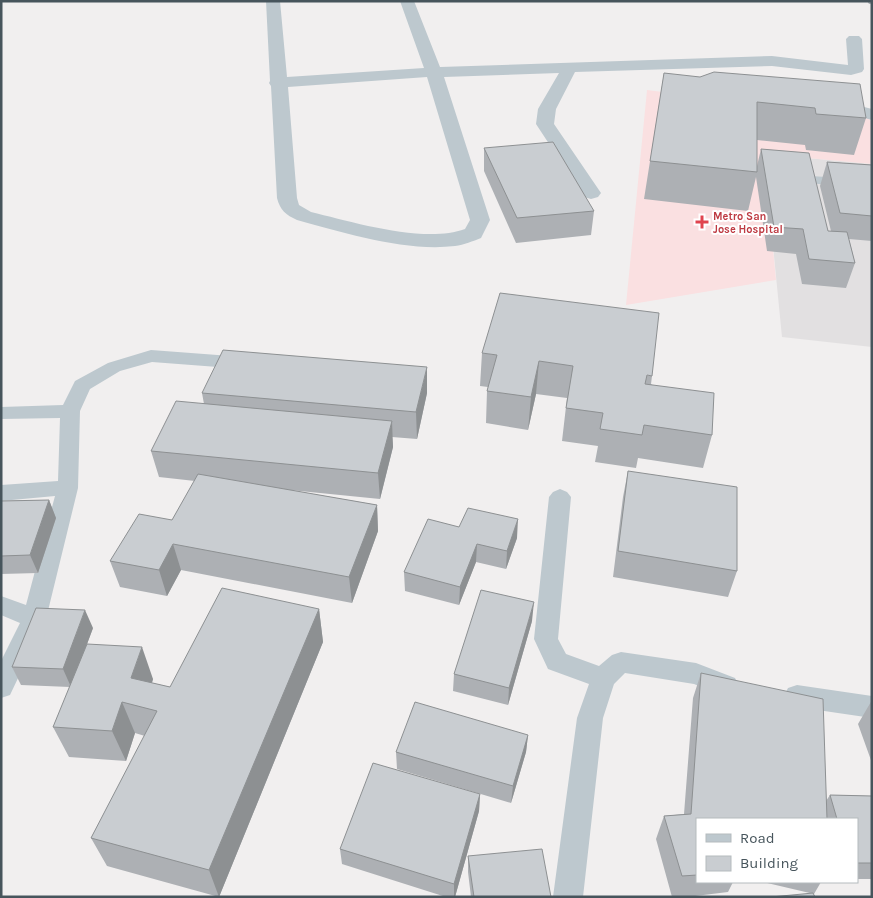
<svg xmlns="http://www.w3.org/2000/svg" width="873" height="898" font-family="Karla,sans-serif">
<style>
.education{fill:#e2e0e1}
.medical{fill:#fae0e1}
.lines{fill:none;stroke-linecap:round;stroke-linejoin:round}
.service{fill:#bdc8ce;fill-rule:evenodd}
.minor{fill:#bdc8ce;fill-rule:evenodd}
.wall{fill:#adb0b4}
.shaded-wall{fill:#8d9092}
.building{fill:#c9cdd1;stroke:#8d9092}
.health-dot{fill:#e0444e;stroke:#fff;stroke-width:2}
.labels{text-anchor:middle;stroke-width:4;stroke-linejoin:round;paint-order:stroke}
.far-health-label{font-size:11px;font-weight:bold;fill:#be3a42;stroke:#fff;text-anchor:start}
</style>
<rect width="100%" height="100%" fill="#f1efef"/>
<path class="education" d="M764,154l108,10v183l-90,-10z"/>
<path class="medical" d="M647,90l221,28 4,4v42l-108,-10 12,126 -150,25z"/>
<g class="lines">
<path class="service" d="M811,176l61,4v8l-66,-5 -2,-3 2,-3z
M151,350l93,7 6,2 3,4 -3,4 -6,2 -92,-7 -32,9 -30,18 -10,22 -2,77 -32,131 -36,76 -9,3v-37l19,-38 -19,-8v-19l25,9 29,-109 -54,5v-16l57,-4 2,-63 -59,1v-12l62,-2 12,-24 33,-18z
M560,489l7,3 4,5 -13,142 8,15 33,12 13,-11 9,-3 75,11 39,15 4,8 -4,8 -9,3 -32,-13 -69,-11 -11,11 -11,34 -20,179h-30l24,-179 12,-34 -41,-15 -14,-30 15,-142 4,-5z
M797,685l75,11v22l-75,-11 -9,-3 -4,-8 4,-8z"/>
<path class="minor" d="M266,1h14l7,76 137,-9 -24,-67h14l26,66 332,-11 76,9 -2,-26 3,-3h10l3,3 2,30 -2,3 -11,3 -79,-9 -197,6 -19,37 -2,15 47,69 -3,4 -7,2 -7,-2 -48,-73 2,-15 21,-36 -115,4 46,143 -9,18c-8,3 -17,7 -26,8 -50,6 -110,-13 -158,-26 -11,-5 -17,-10 -20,-22l-6,-112 -2,-3 1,-2zM427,77l43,143 -5,9c-41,15 -112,-7 -154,-17l-12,-7 -2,-7 -9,-111z
M829,98l43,11v11l-49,-13 -3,-4 3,-4z"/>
</g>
<path class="wall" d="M867,1h5v3h-3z
M664,73l202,45 -12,37 -48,-5 -1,-5 -48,-5v26l4,-17 67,82h3l-11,-45 7,-24 45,3v76l-23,-2 6,24 -9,25 -44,-4 -6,-30 -29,-3 -11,-74 -8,34 -104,-12z
M484,148l110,63 -3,24 -75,8 -32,-72z
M482,353l170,23 -1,8 61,51 -9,33 -65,-10 -2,10 -41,-6 3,-16 -36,-5 5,-43 -31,-4 -8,36 -42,-7 1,-32 1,-4 -8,-1z
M202,393h225l-10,46 -25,-2 1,10 -13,52 -90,-9 87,15 1,26 -26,72 -171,-33 -14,26 -47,-9 -10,-26 62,-41 23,-39 -36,-4 -8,-26 53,-47z
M628,471l109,100 -9,26 -115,-20 10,-80z
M49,500l7,18 -18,55 -37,1v-73z
M459,527l58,11 -11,31 -30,-7 -17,43 -54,-14 -1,-19z
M319,609l4,33 -104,255 -112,-31 -16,-28 54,-102 -10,-3 -9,28 -57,-4 -16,-30 17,-40 -49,-2 -9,-18 81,-39 -6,16 66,35 -1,4 18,4z
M532,621l-24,84 -55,-14 1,-17z
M701,673l125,128 4,-6 42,1v83h-15v-60h-160v63h36l-5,10 -41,5h-15l-16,-58 8,-23 20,-2 9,-116z
M872,700v63l-14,-39z
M528,735l-2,17 -15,51 -114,-34 -1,-17z
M480,794l-1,17 -24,86h-9l-104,-33 -2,-15z
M468,856l83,41h-80l-3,-25z
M763,882h58l-7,12z"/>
<path class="shaded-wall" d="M539,361l-3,33 -8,36 3,-33z
M427,367v26l-10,46 -1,-27z
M392,421l1,26 -13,52 -2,-26z
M49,500l7,18 -18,55 -8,-18z
M377,505l1,26 -26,72 -3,-26z
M518,519l-1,19 -11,31 1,-18z
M173,544l8,26 -14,26 -8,-26z
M477,544l-1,18 -17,43 1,-18z
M534,602l-2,19 -24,84 1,-17z
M319,609l4,33 -104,255 -10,-27z
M85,610l8,18 -22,59 -8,-18z
M142,647l11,32 -9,29 -13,-30z
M122,702l13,31 -9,28 -14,-30z
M528,735l-2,17 -15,51 2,-17z
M480,794l-1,17 -24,86h-1v-13z"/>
<path class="building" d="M714,72l146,12 6,34 -50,-4 -1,-6 -58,-6v70l-107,-11 14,-88 36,4z
M553,142l41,69 -77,7 -33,-70z
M761,149l48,4 19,78 19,1 8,31 -46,-4 -6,-30 -29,-2z
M827,162l45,3v51l-32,-3z
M500,293l159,20 -7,63 -5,-1 -2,9 69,9 -2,42 -68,-10 -2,10 -42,-6 3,-16 -37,-5 7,-42 -34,-5 -8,36 -44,-6 10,-36 -15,-2z
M223,350l204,17 -11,45 -214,-19z
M176,401l216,20 -14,52 -227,-22z
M628,471l109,16v84l-119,-20z
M198,474l179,31 -28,72 -176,-33 -14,26 -49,-9 29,-47 33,6z
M49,500l-19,55 -29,1v-55z
M468,508l50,11 -11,32 -30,-7 -17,43 -56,-15 24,-53 31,8z
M222,588l97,21 -110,261 -118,-32 66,-127 -35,-9 -10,29 -59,-4 34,-83 55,3 -11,31 39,9z
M481,590l53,12 -25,86 -55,-14z
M36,608l49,2 -22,59 -51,-2z
M701,673l122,26 4,120h-130v56l-15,1 -18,-60 27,-2z
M415,702l113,33 -15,51 -117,-34z
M373,763l107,31 -26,90 -114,-35z
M830,795l42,1v67h-15v-44h-20z
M542,849l9,48h-77l-6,-41z
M813,893l2,4h-44z"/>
<path class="health-dot" d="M699.5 214.5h5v5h5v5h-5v5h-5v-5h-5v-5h5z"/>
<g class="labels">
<g class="far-health-label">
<text x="713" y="220">Metro San<tspan x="713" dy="13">Jose Hospital</tspan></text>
</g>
</g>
<rect width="873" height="898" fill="none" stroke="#47555c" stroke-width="5"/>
<rect x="696" y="818" width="162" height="65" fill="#ffffff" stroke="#b5bbbe"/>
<rect x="706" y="834" width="25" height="8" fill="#bdc8ce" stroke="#b5bbbe"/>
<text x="740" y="843" font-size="15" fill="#47555c">Road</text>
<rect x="706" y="856" width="25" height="15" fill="#c9cdd1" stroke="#b5bbbe"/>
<text x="740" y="868" font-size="15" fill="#47555c">Building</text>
</svg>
